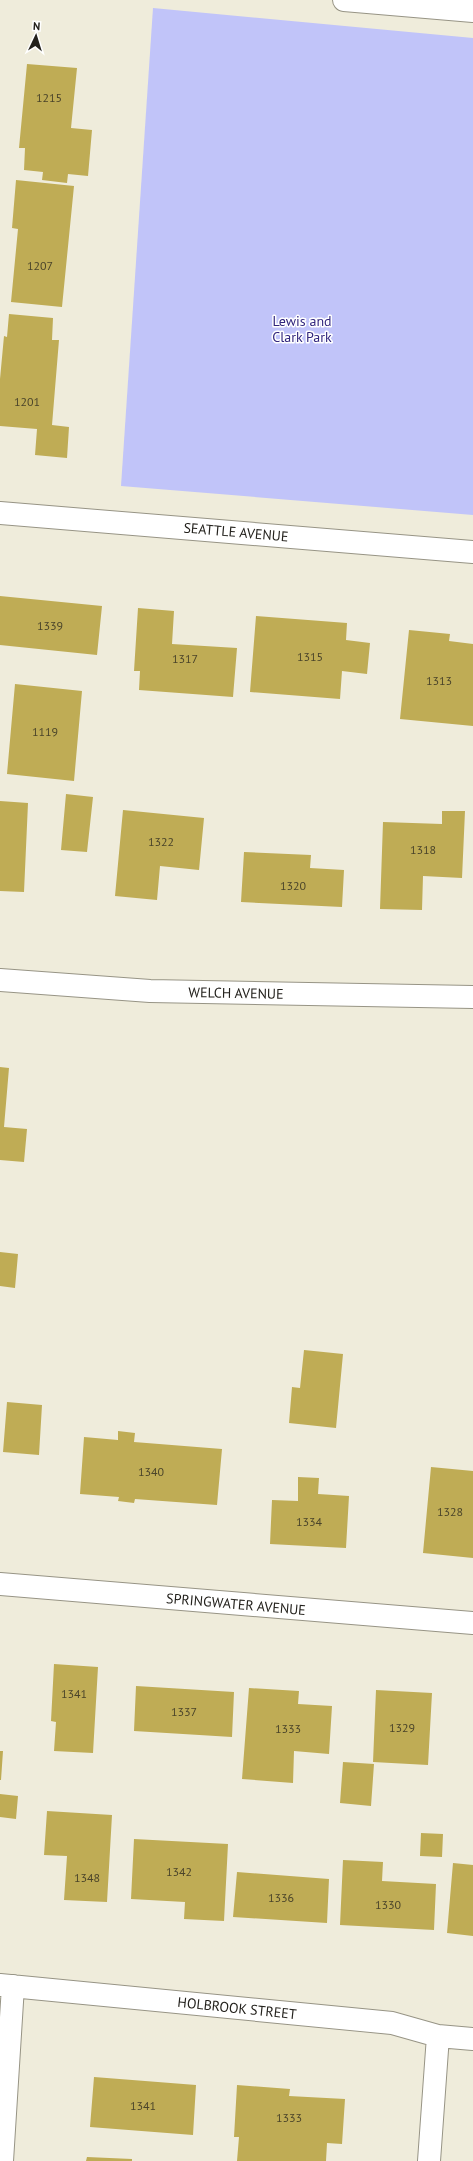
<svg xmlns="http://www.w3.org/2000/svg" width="473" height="2161" font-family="'PT Sans',sans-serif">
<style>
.green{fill:#c1c4f9}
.building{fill:#bfac55}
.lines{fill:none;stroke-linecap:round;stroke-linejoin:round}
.minor-casing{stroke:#979485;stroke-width:24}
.minor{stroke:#fff;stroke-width:22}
.labels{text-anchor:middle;stroke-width:3;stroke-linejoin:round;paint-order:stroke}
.number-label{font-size:12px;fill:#4a442a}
.park-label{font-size:14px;fill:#31267d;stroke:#fff}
.street-label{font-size:14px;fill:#23211c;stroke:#fff}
</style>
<rect width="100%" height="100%" fill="#efecdb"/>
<path class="green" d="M153,8l320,30v477l-352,-29z"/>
<path class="building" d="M27,64l50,4 -6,60 21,2 -4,46 -20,-2 -1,9 -25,-3 1,-8 -19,-2 1,-22h-6z
M16,180l58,6 -12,121 -51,-5 7,-73 -6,-1z
M9,314l44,4 -1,22h7l-7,85 17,2 -2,31 -32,-3 2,-26 -37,-3v-47l4,-43 3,1z
M0,596l102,10 -5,49 -97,-10z
M138,608l36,3 -2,33 65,4 -4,49 -94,-7 1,-19h-6z
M256,616l91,7 -1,17 24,3 -3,31 -25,-3 -2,28 -90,-7z
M409,630l41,4 -1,7 24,3v82l-73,-7z
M15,684l67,7 -8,90 -67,-7z
M66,794l27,3 -6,55 -26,-2z
M0,801l28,2 -4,89 -24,-1z
M123,810l81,8 -5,52 -39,-4 -3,34 -42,-4z
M442,811h23l-3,67 -39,-2 -1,34 -42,-1 3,-87 59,2z
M244,852l67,3 -1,13 34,2 -2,37 -101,-5z
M0,1067l9,1 -5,59 23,2 -3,33 -24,-2z
M0,1252l18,2 -3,34 -15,-2z
M304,1350l39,4 -7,74 -47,-5 3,-36 8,1z
M7,1402l35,3 -3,50 -36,-3z
M118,1431l17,2 -1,9 88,7 -5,56 -82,-6 -1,4 -16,-2 1,-4 -39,-3 4,-57 34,3z
M431,1467l42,4v87l-50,-5z
M298,1477l21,1 -1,16 31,2 -3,52 -76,-4 2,-44 26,1z
M54,1664l44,3 -5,86 -39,-2 2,-29 -5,-1z
M136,1686l98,6 -2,45 -98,-6z
M249,1688l50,3 -1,13 34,2 -3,48 -35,-3 -1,32 -51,-4z
M376,1690l56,3 -4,72 -55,-3z
M0,1751h3l-2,29h-1z
M343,1762l31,2 -3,42 -31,-3z
M0,1794l18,2 -2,23 -16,-2z
M47,1811l65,4 -5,87 -43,-2 3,-44 -23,-1z
M421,1833l22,1 -1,23 -22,-1z
M134,1839l94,5 -4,77 -40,-2 1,-17 -54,-3z
M343,1860l40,2 -1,19 54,3 -2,46 -94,-5z
M453,1863l20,2v71l-26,-3z
M237,1872l92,7 -2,44 -94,-6z
M94,2077l102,8 -3,50 -103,-8z
M237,2085l53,4 -1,7 56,3 -3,45 -15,-1 -1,18h-89l2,-24h-5z
M87,2157l45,2v2h-46z"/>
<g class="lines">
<defs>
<path id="minor" d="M344,0l129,11
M0,513l473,39
M0,980l150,11 323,6
M0,1584l473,39
M0,1985l392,38 46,13 35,3
M2,2161l11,-175
M429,2161l9,-125"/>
</defs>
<use href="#minor" class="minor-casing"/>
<use href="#minor" class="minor"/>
</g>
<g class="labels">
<g class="number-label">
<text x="49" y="102">1215</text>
<text x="40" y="270">1207</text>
<text x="27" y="406">1201</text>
<text x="50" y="630">1339</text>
<text x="310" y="661">1315</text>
<text x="185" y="663">1317</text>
<text x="439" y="685">1313</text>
<text x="45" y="736">1119</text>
<text x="161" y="846">1322</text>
<text x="423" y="854">1318</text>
<text x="293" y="890">1320</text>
<text x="151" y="1476">1340</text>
<text x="450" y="1516">1328</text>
<text x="309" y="1526">1334</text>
<text x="74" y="1698">1341</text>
<text x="184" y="1716">1337</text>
<text x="402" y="1732">1329</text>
<text x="288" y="1733">1333</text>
<text x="179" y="1876">1342</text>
<text x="87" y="1882">1348</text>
<text x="281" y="1902">1336</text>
<text x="388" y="1909">1330</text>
<text x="143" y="2110">1341</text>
<text x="289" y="2122">1333</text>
</g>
<g class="park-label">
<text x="302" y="326">Lewis and<tspan x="302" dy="16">Clark Park</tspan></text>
</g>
<g class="street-label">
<text transform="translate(236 532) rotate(5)" y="5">SEATTLE AVENUE</text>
<text transform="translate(236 993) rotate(1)" y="5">WELCH AVENUE</text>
<text transform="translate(236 1604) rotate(5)" y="5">SPRINGWATER AVENUE</text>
<text transform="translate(237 2008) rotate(6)" y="5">HOLBROOK STREET</text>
</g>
</g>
<g transform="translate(36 36) rotate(4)" stroke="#ffffff" stroke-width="3" paint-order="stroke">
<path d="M0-3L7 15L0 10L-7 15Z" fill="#23211c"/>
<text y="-6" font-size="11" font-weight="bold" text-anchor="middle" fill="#23211c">N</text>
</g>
</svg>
